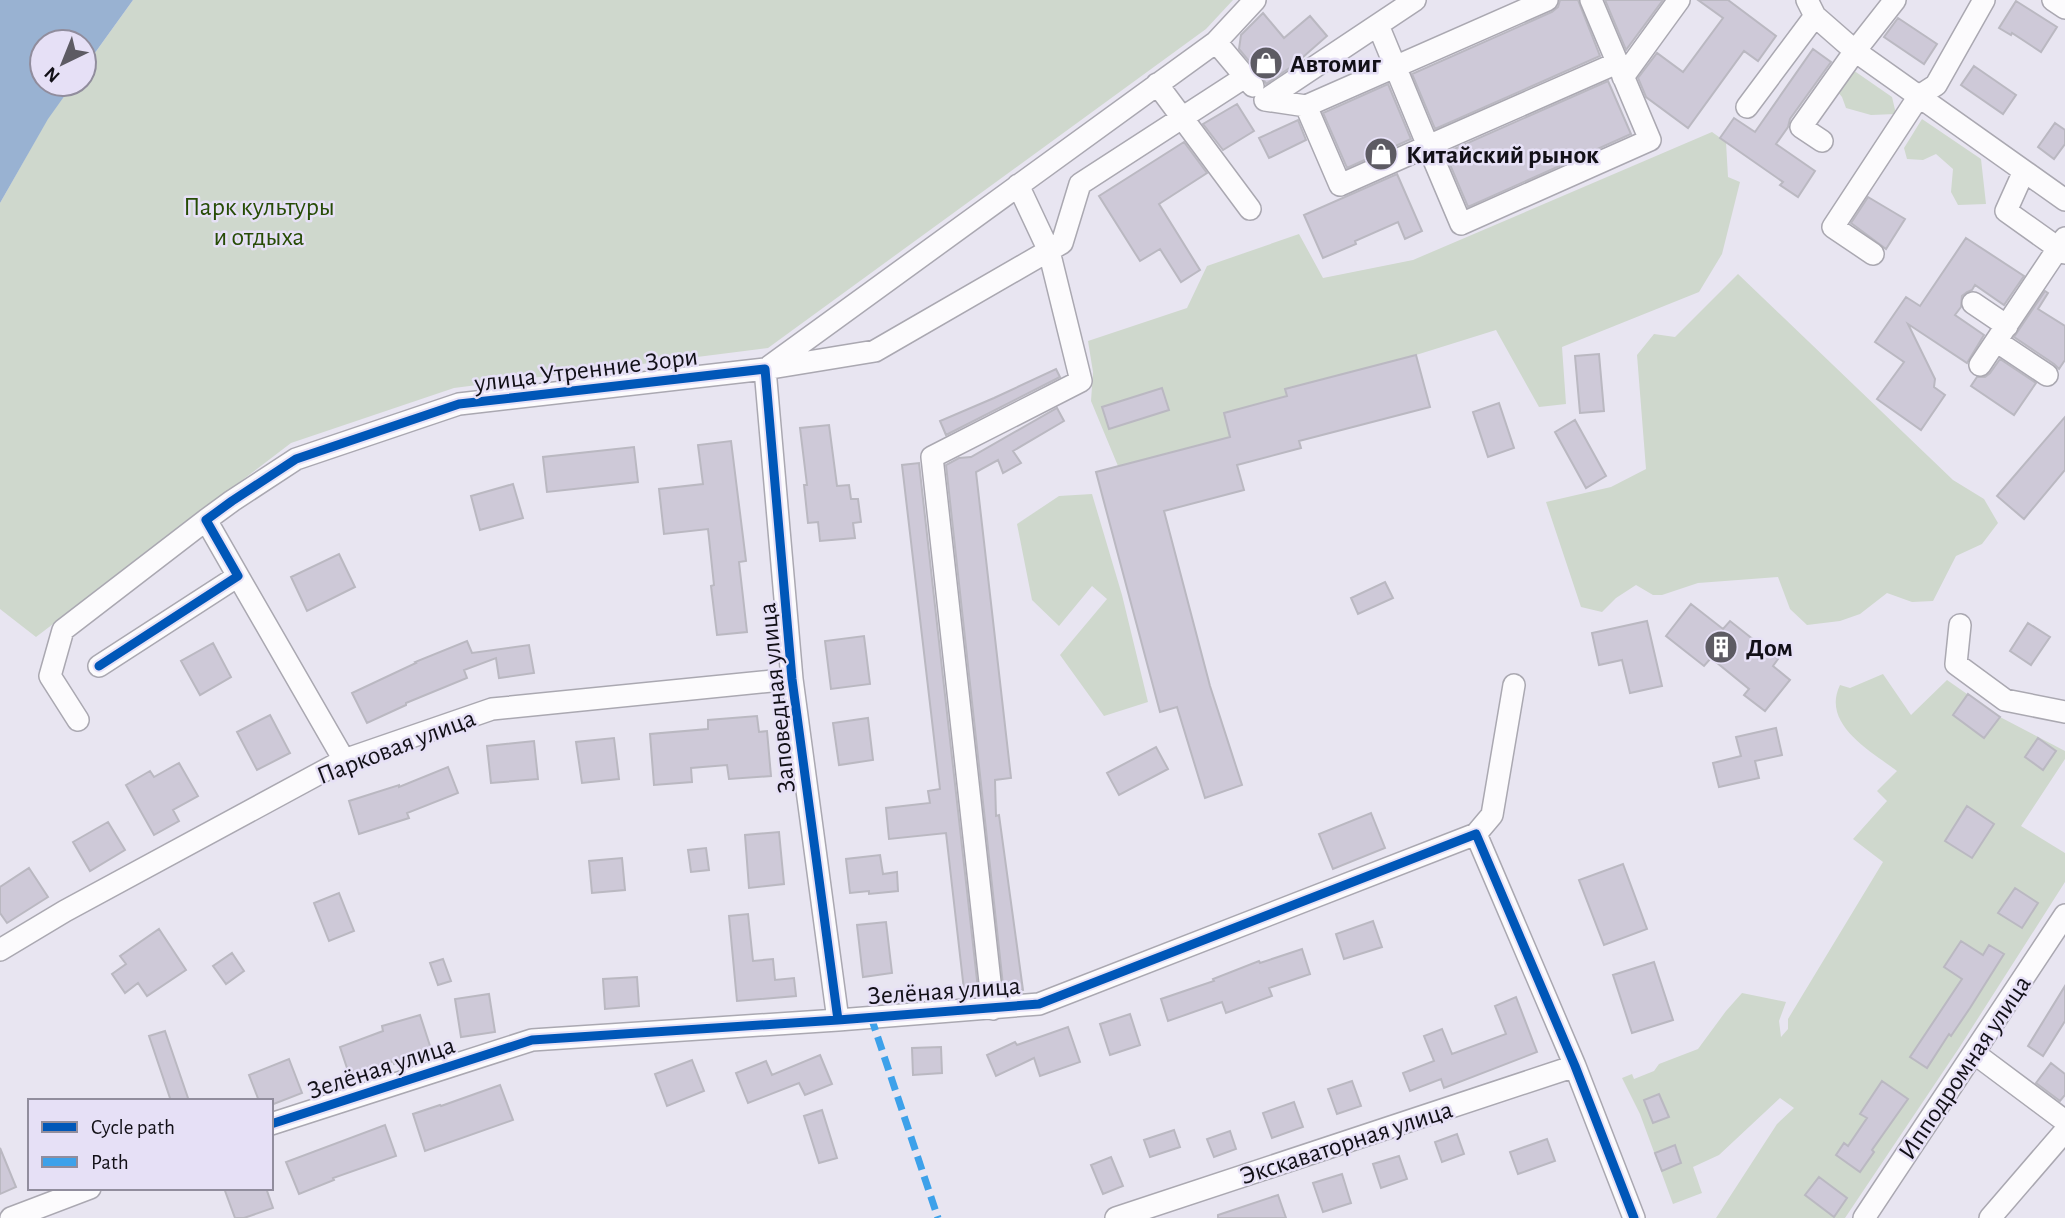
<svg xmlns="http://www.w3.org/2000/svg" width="2065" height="1218" font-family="'Alegreya Sans',sans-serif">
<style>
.green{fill:#cfd8cd}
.water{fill:#99b2d2}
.building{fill:#cec9d8;stroke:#bab8c1;stroke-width:2}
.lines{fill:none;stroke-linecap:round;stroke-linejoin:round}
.minor-casing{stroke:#aaa8b1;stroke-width:24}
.minor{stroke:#fcfbfd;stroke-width:21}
.quiet{stroke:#3da1ea;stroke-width:7;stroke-dasharray:14 7;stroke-linecap:butt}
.cycleway-casing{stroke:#e6e0f6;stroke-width:13}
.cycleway{stroke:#0057b8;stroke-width:9}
.labels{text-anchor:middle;stroke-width:5;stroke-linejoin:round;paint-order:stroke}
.poi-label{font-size:26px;font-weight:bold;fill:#121017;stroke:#e6e0f6;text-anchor:start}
.park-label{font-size:26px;fill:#274c06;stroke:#e6e0f6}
.street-label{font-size:26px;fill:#121017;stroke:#e6e0f6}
</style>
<rect width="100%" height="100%" fill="#e8e5f1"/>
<path class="green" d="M133,0h1100l-27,29 -438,319 -314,40 -163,55 -255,194 -36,-28v-406l48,-85 25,-34h11v-16z
M1853,70l39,27 4,17 -25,1 -25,-7 -4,-11 -4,-5z
M1922,119l59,40 5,45 -28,1 -7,-13 2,-23 -17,-15 -13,6 -16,-1 -3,-11z
M1712,132l14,10 2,35 12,5 -18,72 -23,38 -137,55 4,57 -27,3 -43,-77 -80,25 -130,34 1,7 -63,17 6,24 -112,29 -27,-65 2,-29 -5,-31 99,-33 20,-42 92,-32 24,44 90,-18z
M1738,274l215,206 31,19 14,24 -16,21 -26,12 -23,45 -21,1 -25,-9 -27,21 -20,7 -33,4 -17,-16 -12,-32 -80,6 -36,12h-9l-17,-10 -20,13 -14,14 -21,-5 -35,-105 65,-15 35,-18 -9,-114 17,-21 21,3z
M1092,494l30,101 26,107 -44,14 -44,-61 47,-56 -15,-13 -33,40 -27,-26 -15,-76 42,-28z
M1883,674l28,41 36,-35 53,37 65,34v8l-44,67 44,27v29l-106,166 -114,170h-129l61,-94 17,-16 -14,-10 -61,57 -26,12 9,26 -29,11 -33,-90 -18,-36 10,-4 2,5 20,-8 5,-7 39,-15 28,-38 16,-18 44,9 -7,19 2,16 7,-8v-10l95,-157 -30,-23 34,-38 -10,-10 20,-20c-27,-20 -76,-47 -57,-86l10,3z"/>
<path class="water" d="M0,0h133l-49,68v-26h-42v42h31l-25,35 -48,84z"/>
<path class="building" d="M1560,0h18l22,56 -165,73 -23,-55 140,-62 6,-5z
M1605,0h58l-37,50z
M1698,0h30l48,36 -18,25 -14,-10 -56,77 -42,-31 -8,-19 19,-25 26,19 40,-54z
M2016,1l41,26 -16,25 -29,-19 -1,2 -12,-7z
M1263,13l21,25 26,-22 17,20 -33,29 -28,19 -3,-6 -24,-29 2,-14z
M1898,18l39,26 -13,20 -40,-27z
M1813,49l18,13 -41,57 -2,8 -12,17 39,27 -17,26 -18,-12 3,-3 -63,-44 14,-20 21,14z
M1974,66l42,29 -13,19 -42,-29z
M1608,81l23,53 -163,73 -23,-54z
M1388,84l23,55 -64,29 -24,-55z
M1237,104l17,27 -31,19 -20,-26z
M1298,120l8,20 -37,18 -10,-20z
M2055,123l10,7v14l-11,15 -16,-12z
M1184,142l23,31 -48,31 41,66 -19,12 -21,-33 -20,12 -41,-65z
M1397,174l25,57 -17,8 -7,-17 -43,19 1,3 -33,14 -19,-43z
M1868,197l37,22 -19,30 -35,-26z
M1966,238l58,38 -20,29 -29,-20 -3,5 -5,2 -5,4 -1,11 -6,8 29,20 -17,28 -59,-39 27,55 -1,8 11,8 -24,35 -44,-31 27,-37 -29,-20 31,-45 14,9z
M2045,291l3,2 -10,16 27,17v34l-6,9 -5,-5 -40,-27z
M1599,354l5,57 -24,2 -5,-57z
M1416,355l14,52 -131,34 2,7 -64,17 7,25 -80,21 46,175 32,99 -37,13 -28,-91 -17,5 -64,-240 134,-35 -6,-24 63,-17 -2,-7z
M2000,359l36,24 -22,32 -43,-29 6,-9h8l5,-4z
M1056,369l4,8 -114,58 -6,-14 54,-23z
M1162,388l7,22 -60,19 -7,-22z
M1499,403l15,45 -26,9 -15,-45z
M1057,408l7,13 -51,30 8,12 -18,10 -5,-13 -22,12 35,306 -16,2 1,36 3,-1 24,175 -19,4 -58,-529 13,-7 12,-1z
M2065,417v53l-41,49 -27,-23z
M1575,420l31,56 -20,12 -31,-56z
M829,425l8,61 12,-1 2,14h7l3,23 -8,1 2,15 -35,3 -2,-19 -10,1 -4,-38h3l-7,-57z
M731,441l15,120 -7,1 8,70 -30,3 -6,-49 3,-1 -6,-56 -44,5 -5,-45 44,-5 -5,-39z
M634,447l4,35 -91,10 -4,-35z
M919,463l59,526 -14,1 -18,-157 -57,6 -3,-31 44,-5 -2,-12 12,-2 -38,-324z
M513,484l10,34 -43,12 -9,-34z
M339,554l16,33 -48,24 -16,-34z
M1385,582l8,16 -35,16 -7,-16z
M1691,604l32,25 7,-8 48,38 -5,7 17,14 -25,31 -21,-16 5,-6 -38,-31 -7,8 -38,-30z
M1647,621l15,65 -32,7 -8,-33 -23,5 -7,-32z
M2028,623l22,14 -19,28 -21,-14z
M864,636l6,48 -39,5 -6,-48z
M467,641l5,12 57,-8 5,28 -35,5 -3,-20 -32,12 3,8 -61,25v2l-39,18 -15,-30 64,-30 -1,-1z
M213,643l18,34 -31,18 -19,-34z
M1968,694l32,23 -16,21 -31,-23z
M270,715l20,38 -33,17 -20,-38z
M757,716l2,16 8,-1 4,45 -42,3 -2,-14 -36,3 1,14 -38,3 -4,-51 58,-5v-9z
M868,718l5,42 -34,5 -6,-42z
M1776,728l6,27 -27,6 4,17 -40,9 -6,-24 28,-7 -5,-19z
M614,738l5,41 -37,4 -6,-41z
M2038,738l18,13 -13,19 -18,-13z
M534,741l4,38 -47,4 -4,-37z
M1156,747l12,22 -49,26 -12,-22z
M179,763l19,33 -25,14 6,11 -25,14 -28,-50 24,-14 4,6z
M448,767l10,26 -51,20 2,5 -50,16 -10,-33 50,-16v2z
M1967,806l27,18 -22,34 -27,-17z
M1371,813l14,35 -52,21 -14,-35z
M108,822l17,28 -35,21 -17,-29z
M779,832l5,52 -35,4 -4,-53z
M706,848l3,22 -18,2 -3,-22z
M880,855l3,19 14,-2 1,19 -29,3v-3l-19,2 -4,-34z
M622,858l3,32 -33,3 -3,-32z
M1623,864l24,65 -43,16 -25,-65z
M29,868l19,29 -41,26 -7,-10v-26z
M2015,888l23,15 -16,25 -24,-15z
M339,893l15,38 -25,10 -15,-38z
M748,914l5,47 20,-2 2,21 19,-2 2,18 -59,5 -8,-85z
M1373,921l9,26 -38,12 -8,-25z
M886,922l6,51 -29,4 -6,-52z
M159,929l27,41 -39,26 -9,-13 -13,10 -13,-19 14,-10 -6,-8z
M1961,941l22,14 6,-10 15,9 -34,54 -19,28 -2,-2 -22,34 -17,-11 52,-78 -18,-12z
M1302,949l8,25 -41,14 3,8 -46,17 -4,-11 -54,19 -7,-22 53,-18 -1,-2 46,-18 1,2z
M232,953l12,18 -18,13 -13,-18z
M443,959l8,22 -13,4 -8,-22z
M1654,962l19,58 -41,13 -19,-58z
M637,977l2,29 -34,3 -2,-30z
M2065,986v35l-22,35 -15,-10z
M489,994l6,38 -34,5 -6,-38z
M1516,997l21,55 -93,36 -3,-9 -31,12 -7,-18 31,-12 -10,-25 18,-7 10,25 54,-20 -11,-28z
M1130,1014l10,31 -30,10 -10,-31z
M420,1015l12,37 -38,12 -1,-3 -43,16 -10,-30 43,-16 -1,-5z
M1068,1027l12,35 -40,14 -6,-18 -38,18 -9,-21 28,-13 2,3z
M165,1031l24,70h-18l-22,-65z
M941,1047l1,26 -29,2 -1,-27z
M820,1055l12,29 -27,11 -6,-12 -51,20 -12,-30 30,-12 6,14z
M289,1059l13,34 -31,12v-4h-12l-10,-26z
M692,1060l12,31 -37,15 -12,-32z
M2051,1063l14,11v21l-5,6 -24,-18z
M1352,1081l9,25 -24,8 -9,-25z
M1882,1081l26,18 -36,51 2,2 -14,20 -24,-17 8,-12 4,3 19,-28 -7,-4z
M500,1085l13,35 -88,31 -12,-37 27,-9 1,1z
M1659,1094l10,23 -16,6 -9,-23z
M1294,1102l9,25 -31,11 -9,-25z
M822,1110l15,48 -18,5 -15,-47z
M385,1125l11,31 -63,22 1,2 -35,14 -13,-32z
M1174,1130l6,17 -30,10 -6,-17z
M1230,1131l6,18 -22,8 -7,-18z
M1457,1134l7,20 -22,8 -7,-20z
M1547,1139l8,22 -37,13 -8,-22z
M1675,1145l6,18 -19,8 -7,-18z
M0,1148l16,39 -16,7z
M1399,1156l8,23 -26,9 -8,-24z
M1111,1157l12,29 -20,8 -12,-29z
M1342,1174l9,29 -28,9 -10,-29z
M1819,1177l28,21 -13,19 -29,-22z
M224,1188h42l7,20 -29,10h-9z
M1278,1195l8,23h-68v-3z"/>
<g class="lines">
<defs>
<path id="minor" d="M1415,0l-150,100 41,6 241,-106
M1807,0l8,16 40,35 210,149
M2053,0l12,8
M1378,25l50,121 189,-83
M1216,42l37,44
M1623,77l56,-77
M1157,84l93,125
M1306,106l34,79 88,-39 33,78 189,-84 -59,-140
M1747,107l68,-91
M1822,141l-21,-14 54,-76 40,-51
M2024,171l-18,40 59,42
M1873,254l-40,-27 86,-131 17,-11 48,-85
M1973,303l34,23
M1996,341l51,34
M1980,365l85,-127
M770,366l446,-324 39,-42
M765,369l27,310 46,341
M238,576l106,184
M1960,625l-4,39 49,36 60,12
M99,666l139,-90 -32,-56 26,-19 64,-42 163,-55 306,-35 110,-18 187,-108 18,-59 165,-107
M78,720l-28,-44 13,-46 143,-110
M1476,834l99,232 59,152
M0,950l65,-39 279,-151 148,-51 300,-30
M993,1009l-61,-552 149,-76 -32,-130 -31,-66
M1974,1053l91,68
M271,1124l261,-84 306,-20 201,-16 437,-170 16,-19 22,-130
M11,1218l79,-30
M1116,1218l459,-152
M1864,1218l201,-303
M1990,1218l75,-87"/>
</defs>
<use href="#minor" class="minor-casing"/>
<use href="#minor" class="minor"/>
<path class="quiet" d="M871,1017l67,201"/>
<defs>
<path id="cycleway" d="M99,666l139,-90 -32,-56 26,-19 64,-42 163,-55 306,-35 27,310 46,341
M271,1124l261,-84 306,-20 201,-16 437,-170 99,232 59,152"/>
</defs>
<use href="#cycleway" class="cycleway-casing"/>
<use href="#cycleway" class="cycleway"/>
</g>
<defs>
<symbol id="shop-disc" viewBox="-11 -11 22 22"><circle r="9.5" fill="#5d5b63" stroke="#e6e0f6"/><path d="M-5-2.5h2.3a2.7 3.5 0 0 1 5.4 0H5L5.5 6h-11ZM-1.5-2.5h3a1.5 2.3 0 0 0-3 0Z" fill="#fff"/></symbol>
<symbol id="building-disc" viewBox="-11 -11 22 22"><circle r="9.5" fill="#5d5b63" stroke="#e6e0f6"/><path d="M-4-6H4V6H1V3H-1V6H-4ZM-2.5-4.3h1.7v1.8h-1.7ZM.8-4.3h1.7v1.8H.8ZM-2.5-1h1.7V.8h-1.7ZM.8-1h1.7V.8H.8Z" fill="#fff"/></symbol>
</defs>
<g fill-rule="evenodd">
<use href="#shop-disc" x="1247" y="44" width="38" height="38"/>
<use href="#shop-disc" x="1362" y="135" width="38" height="38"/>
<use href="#building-disc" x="1702" y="628" width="38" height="38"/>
</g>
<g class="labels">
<g class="poi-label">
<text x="1290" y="72">Автомиг</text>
<text x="1406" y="163">Китайский рынок</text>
<text x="1746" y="656">Дом</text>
</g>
<g class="park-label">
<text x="259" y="215">Парк культуры<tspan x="259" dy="30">и отдыха</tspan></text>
</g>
<g class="street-label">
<text transform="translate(586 369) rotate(-7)" y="9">улица Утренние Зори</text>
<text transform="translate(776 698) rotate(-96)" y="9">Заповедная улица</text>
<text transform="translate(396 746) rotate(-21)" y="9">Парковая улица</text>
<text transform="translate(944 990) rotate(-4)" y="9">Зелёная улица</text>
<text transform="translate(381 1067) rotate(-18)" y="9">Зелёная улица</text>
<text transform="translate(1964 1067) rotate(-56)" y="9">Ипподромная улица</text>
<text transform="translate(1346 1142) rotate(-18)" y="9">Экскаваторная улица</text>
</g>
</g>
<rect x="28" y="1099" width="245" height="91" fill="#e6e0f6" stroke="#918d9d" stroke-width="2"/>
<rect x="42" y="1122" width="35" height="10" fill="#0057b8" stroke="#918d9d" stroke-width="2"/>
<text x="91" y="1134" font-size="21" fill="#121017">Cycle path</text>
<rect x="42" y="1157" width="35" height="10" fill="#3da1ea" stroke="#918d9d" stroke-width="2"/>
<text x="91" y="1169" font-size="21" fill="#121017">Path</text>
<g transform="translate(63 63) rotate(223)"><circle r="33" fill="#e6e0f6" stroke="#918d9d" stroke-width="2"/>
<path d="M0-5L12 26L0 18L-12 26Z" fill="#5d5b63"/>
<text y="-10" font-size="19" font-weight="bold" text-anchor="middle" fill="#121017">N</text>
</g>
</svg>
